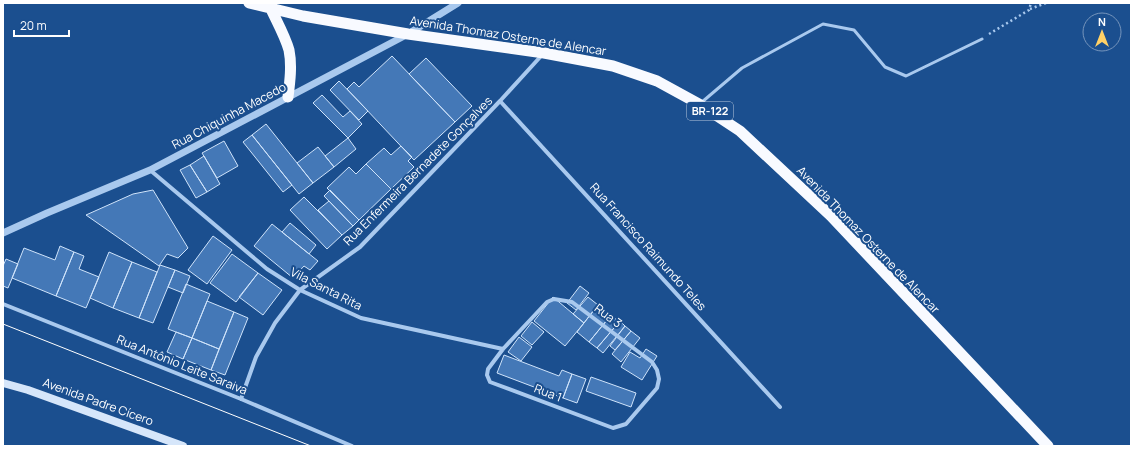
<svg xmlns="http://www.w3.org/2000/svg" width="1134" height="449" font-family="Manrope,sans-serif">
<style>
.building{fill:#4478b7;stroke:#cfe3fa}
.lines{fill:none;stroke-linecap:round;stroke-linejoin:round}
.path{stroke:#a9c9ee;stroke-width:2.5;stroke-dasharray:2 3;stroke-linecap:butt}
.service{stroke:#a9c9ee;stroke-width:3}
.minor{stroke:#a9c9ee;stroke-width:4}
.tertiary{stroke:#a9c9ee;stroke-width:7}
.secondary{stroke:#d6e6fa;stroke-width:8}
.trunk{stroke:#f8faff;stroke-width:11}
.tram{stroke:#fff;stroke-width:1}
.labels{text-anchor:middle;stroke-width:4;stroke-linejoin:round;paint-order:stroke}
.shield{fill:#1b4f8f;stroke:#bbcadd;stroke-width:1}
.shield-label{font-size:11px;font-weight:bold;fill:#fff}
.street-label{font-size:12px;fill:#fff;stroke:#1b4f8f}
</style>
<rect width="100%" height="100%" fill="#1b4f8f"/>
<path class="building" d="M392,56l63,66 -41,38 -67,-71 7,-7 5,5z
M426,58l46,48 -17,16 -46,-48z
M339,81l29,30 -9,9 -29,-30z
M322,95l21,22 7,-6 12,13 -14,14 -35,-35z
M266,124l47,59 -14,11 -47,-59z
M252,135l40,50 -9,7 -40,-50z
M348,138l8,11 -22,18 -9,-11z
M224,141l14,25 -21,12 -15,-25z
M401,146l11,11 -4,4 6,6 -23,22 -25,-25 18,-16 7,7z
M318,147l16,20 -21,16 -16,-20z
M204,156l16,28 -13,8 -17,-27z
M366,164l25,25 -32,31 -32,-32 22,-21 7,7z
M190,165l17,27 -11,6 -16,-28z
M153,190l35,58 -10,10 -11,-4 -8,12 -73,-51 47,-21z
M330,190l29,30 -6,6 -29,-30z
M304,197l38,38 -15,14 -37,-39z
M329,201l24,25 -11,9 -24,-25z
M290,223l26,22 -7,9 -27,-22z
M272,224l46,37 -8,9 -6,-4 -11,12 -39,-32z
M213,236l19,14 -25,34 -19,-14z
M60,246l14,6 -18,44 -44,-18 12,-30 31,12z
M74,252l10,4 -5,13 20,8 -13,31 -30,-12z
M109,252l23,10 -19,46 -23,-10z
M232,254l26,19 -22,29 -26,-19z
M6,259l12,5 -10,24 -5,-2v-20z
M132,262l25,10 -18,46 -26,-10z
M160,265l15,5 -22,53 -14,-5z
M175,270l15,6 -7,17 -15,-6z
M258,273l24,17 -19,25 -24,-18z
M186,284l24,10 -18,44 -24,-9z
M580,286l9,7 -13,17 -9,-7z
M553,297l31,26 -19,23 -31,-25z
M588,297l10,8 -14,18 -11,-9z
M207,301l27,11 -15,37 -27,-11z
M598,305l13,10 -8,10 -13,-10z
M234,312l14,6 -23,57 -14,-5z
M590,315l13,10 -14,17 -12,-10z
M611,315l8,7 -22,26 -8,-6z
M620,321l5,5 -22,27 -6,-5z
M532,322l12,10 -12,13 -11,-9z
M625,326l6,5 -16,19 -5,-4z
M631,331l9,7 -19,24 -9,-8z
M176,332l16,6 -9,21 -16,-7z
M519,337l13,10 -11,14 -13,-9z
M192,338l27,11 -8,21 -28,-11z
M646,349l11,7 -15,24 -21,-13 9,-15 10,6z
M504,355l55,21 3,-6 10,4 -9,24 -66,-25z
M572,374l14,5 -9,24 -14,-5z
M591,377l45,16 -5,14 -45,-16z"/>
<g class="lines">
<path class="path" d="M1030,9l16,-6
M989,34l40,-24 2,-7"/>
<path class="service" d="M702,102l40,-34 81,-44 31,6 31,37 21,9 76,-37"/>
<path class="minor" d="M500,101l280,306
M150,170l117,99 33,21 61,28 142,31
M554,299l18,3 80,60 5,8 2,9 -2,9 -31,36 -13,4 -123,-46 -3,-7 1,-6 15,-20 44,-47z
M3,304l238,95 111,47
M241,399l15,-42 19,-34 25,-33 60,-43 140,-146 42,-46"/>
<path class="tertiary" d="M3,233l44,-20 103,-43 258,-136 50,-31"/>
<path class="secondary" d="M3,383l25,7 155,56"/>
<path class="trunk" d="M249,3l54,13 105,18 136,19 69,13 44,15 42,23 41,27 91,85 217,230
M271,9c6,13 14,27 18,41 3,15 1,31 -1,47"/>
<path class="tram" d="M3,324l308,122"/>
</g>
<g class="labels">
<rect class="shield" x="687" y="102" width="46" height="18" rx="3"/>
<g class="shield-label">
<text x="710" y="115">BR-122</text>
</g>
<g class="street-label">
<text transform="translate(508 36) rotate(9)" y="4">Avenida Thomaz Osterne de Alencar</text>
<text transform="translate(229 116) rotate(-28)" y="4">Rua Chiquinha Macedo</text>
<text transform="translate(418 171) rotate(-45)" y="4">Rua Enfermeira Bernadete Gonçalves</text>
<text transform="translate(868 240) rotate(46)" y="4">Avenida Thomaz Osterne de Alencar</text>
<text transform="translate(648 247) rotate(48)" y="4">Rua Francisco Raimundo Teles</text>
<text transform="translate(326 289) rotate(27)" y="4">Vila Santa Rita</text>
<text transform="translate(608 316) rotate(37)" y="4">Rua 3</text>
<text transform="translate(182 365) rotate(22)" y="4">Rua Antônio Leite Saraiva</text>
<text transform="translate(548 393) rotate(21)" y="4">Rua 1</text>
<text transform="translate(98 402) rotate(20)" y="4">Avenida Padre Cícero</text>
</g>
</g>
<rect width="1134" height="449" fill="none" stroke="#ffffff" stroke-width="8"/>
<g transform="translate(1102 32)"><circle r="19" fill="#1b4f8f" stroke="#7695bc"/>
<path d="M0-3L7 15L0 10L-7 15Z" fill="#ffd166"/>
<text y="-6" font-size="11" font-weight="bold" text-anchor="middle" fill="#ffffff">N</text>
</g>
<path d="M14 30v6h55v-6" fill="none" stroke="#ffffff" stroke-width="2"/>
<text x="20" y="30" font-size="12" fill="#ffffff" stroke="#1b4f8f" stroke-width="3" paint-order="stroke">20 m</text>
</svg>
